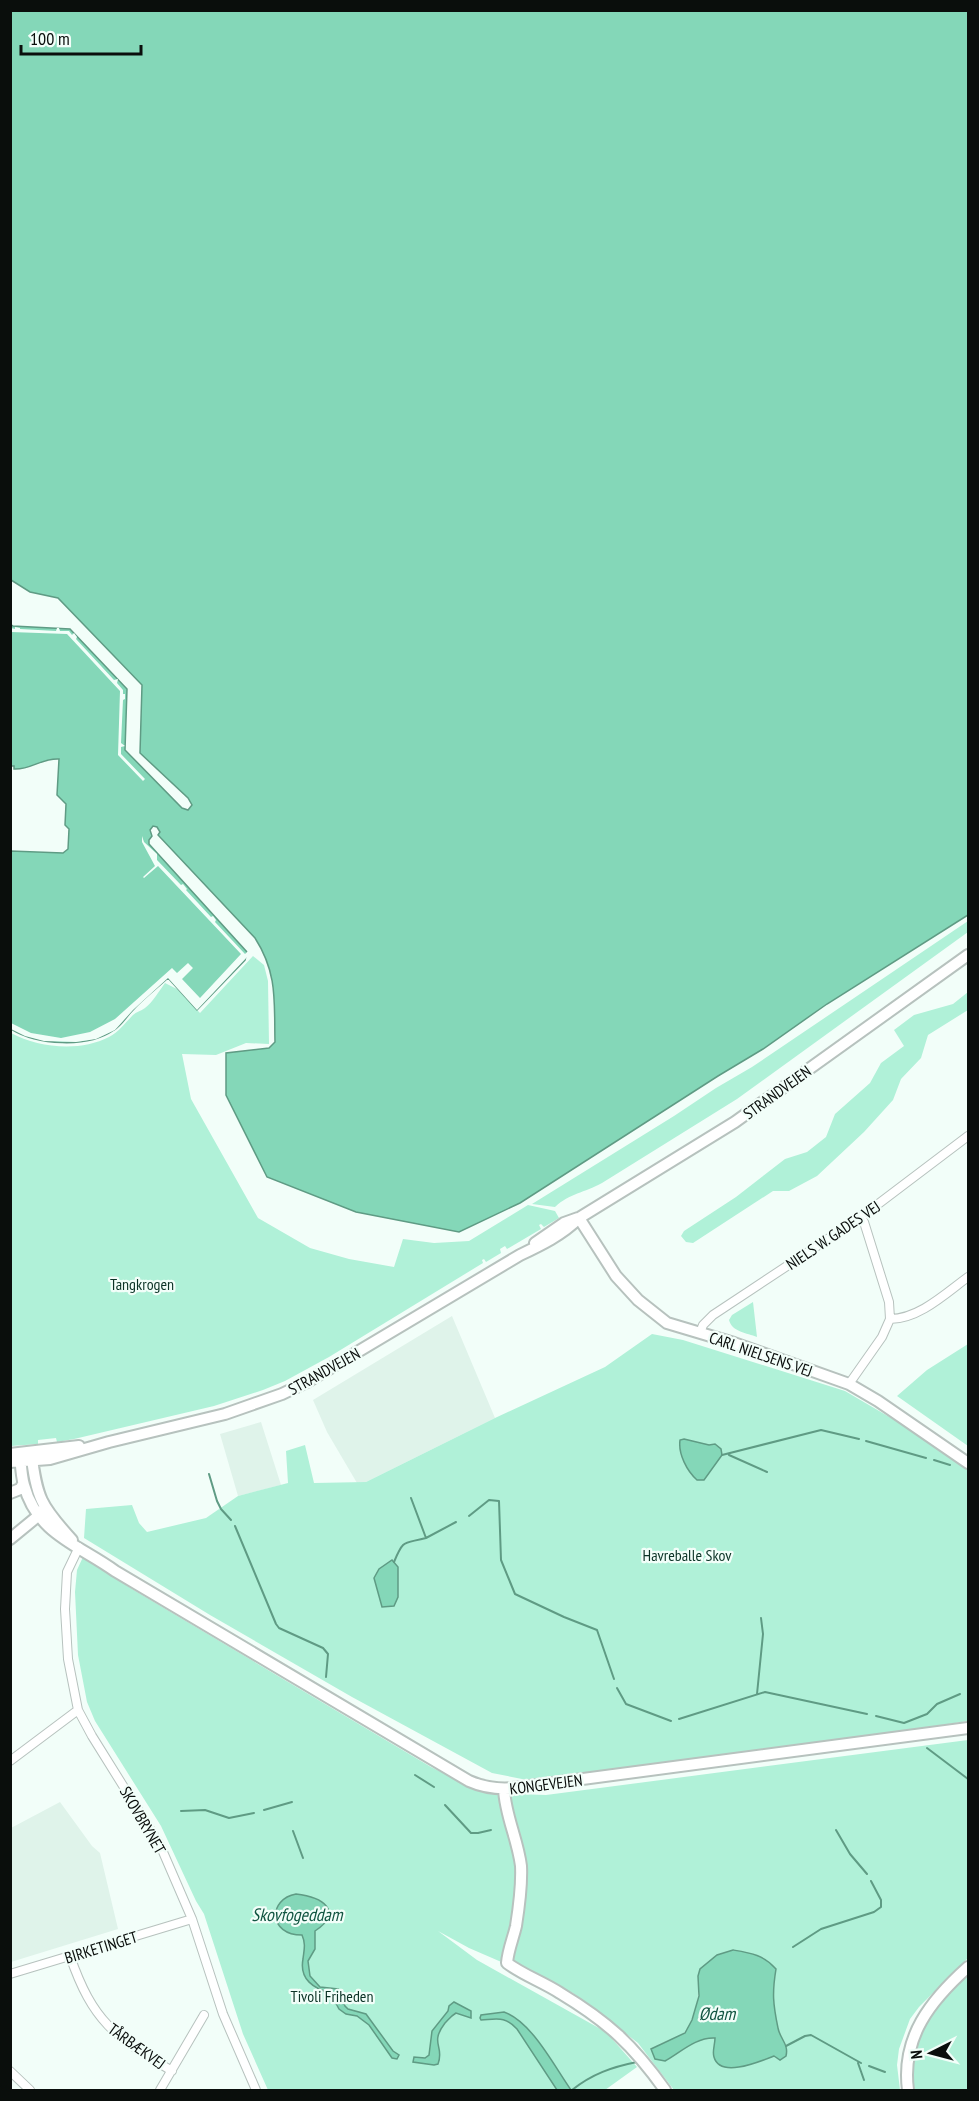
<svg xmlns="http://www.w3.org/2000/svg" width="979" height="2101" font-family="'PT Sans Narrow',sans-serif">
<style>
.built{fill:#dff3ea}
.green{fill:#b0f1d8;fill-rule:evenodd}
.water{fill:#84d7b8;stroke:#5f9b84;stroke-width:1.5}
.pier{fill:#f2fef9}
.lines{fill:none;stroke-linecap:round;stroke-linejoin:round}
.stream{stroke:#5f9b84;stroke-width:2}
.street-casing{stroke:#b7c2be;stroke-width:10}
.secondary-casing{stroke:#b7c2be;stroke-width:14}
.street{stroke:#fff;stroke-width:8}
.secondary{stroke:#fff;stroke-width:10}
.labels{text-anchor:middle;stroke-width:4.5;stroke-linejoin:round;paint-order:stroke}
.street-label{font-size:16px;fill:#0a0e0c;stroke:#f2fef9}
.park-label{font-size:16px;fill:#0b3326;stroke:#f2fef9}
.water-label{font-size:18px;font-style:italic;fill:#125642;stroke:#f2fef9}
</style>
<rect width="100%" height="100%" fill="#f2fef9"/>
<path class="built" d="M452,1316l43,102 -129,64 -9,1 -30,-51 -14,-32z
M261,1422l20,63 -43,11 -18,-62z
M60,1802l32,44 8,7 18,76 -107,33v-134z"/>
<path class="green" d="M968,921v11l-231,167 -135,84c-18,10 -32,10 -47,24l-23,-3 142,-88 42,-28 36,-21z
M253,956l11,9 4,16 1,63 -23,-1 -30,12 -34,-1 9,45 67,119 52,30 39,11 45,8 9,-28 31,4 35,-2 59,-36 27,6 4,7 -15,9 -3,-3 -2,1 2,4 -34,20 -2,-3 -5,3 1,4 -15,9 -2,-3 -2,1 1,3 -154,94 -44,24 -22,9 -49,16 -140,33 -17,3 -1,-4 -18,2v4l-27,2v-413c28,15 69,19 98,4 10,-5 16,-14 24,-22 3,-3 8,-4 12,-7 8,-6 14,-17 20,-25l12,6 23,24z
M968,992v18l-40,25 -7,23 -20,21 -8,21 -29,32 -47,44 -28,15h-16l-80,52 -7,-1 -5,-6 3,-5 52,-34 49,-38 22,-7 19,-15 9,-23 35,-31 11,-20 23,-17 -10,-16 20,-15 39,-11z
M753,1302l4,35c-10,-4 -25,-5 -28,-17l3,-5z
M652,1334l31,6 162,51 70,41 53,36v253l-147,23 -274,35h-25l-30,-6 -140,-76 -142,-82 -126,-77 2,-29 46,-4 7,18 8,9 59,-14 32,-22 50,-13 -2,-32 19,-6 9,38 52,-1 129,-64 110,-51z
M968,1344v102l-71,-50 30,-26z
M83,1557l49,32 299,178 53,26 62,2 422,-55v218l-49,49 -9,12 -11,30 -2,16 3,25h-226l-36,-47 -65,-50 -104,-45 -31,-17 39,29 129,72 31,35 -32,23h-337l-25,-56 -39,-120 -8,-13 -35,-75 -66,-105 -8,-19 -9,-47 -3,-63 2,-22zM733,1950l43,19c-3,20 -5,43 3,63 3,7 7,11 8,18l-8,10 -5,-4 -32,11 -27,-22v-7c-14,-1 -24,6 -35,14l-20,-8c8,-3 20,-6 25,-12 30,-35 -10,-62 48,-82z
M968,1975v115h-54c-6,-47 19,-86 54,-115z"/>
<path class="water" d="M11,11h957v904l-141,89 -64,45 -45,27 -198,127 -61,29 -103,-20 -89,-35 -41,-82v-42l43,-5 6,-6c-1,-40 3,-68 -20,-104l-97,-103 2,-3 -3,-5 -4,-1 -3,4 2,6 -3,4v4l98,108 -2,8 -48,50 -29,-32c-12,11 -25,21 -35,32 -7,7 -11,15 -19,20 -27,19 -77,15 -103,-1v-178l52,2 5,-4 1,-20 -4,-4 1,-21 -9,-9 2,-36c-18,-1 -28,11 -45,10v-3h-3l-1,-142 3,2 57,3 57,60 -2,61 57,58 6,2 4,-5 -4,-7 -48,-45 2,-68 -84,-87 -28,-6 -19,-12z
M684,1439l25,6 6,-1 6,5 1,6 -18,25h-7c-10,-9 -19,-26 -17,-40z
M392,1560l6,7v30l-4,9 -12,1 -8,-29 5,-9z
M296,1894c26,3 49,17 19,37v18l-7,12 2,15 10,11 18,2 7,17 3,3 18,5 27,37 6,4 -2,4 -5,-1 -23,-33 -12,-9 -11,-2 -7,-5 -8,-15c-17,-6 -32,-14 -28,-35 1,-9 3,-15 -1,-24 -34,0 -34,-36 -6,-41z
M733,1950c18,3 31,5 43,19 -4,24 -3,35 2,59 2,11 11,16 8,28l-6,4 -6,-4c-13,5 -54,23 -60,1 -2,-6 1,-12 1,-19 -19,-1 -34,14 -50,23l-10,-2 -4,-10 34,-16 7,-13 7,-24 -1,-20 2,-7 17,-14z
M454,2002l17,9v7l-15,-5c-5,3 -7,6 -11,10 -16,21 0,23 -7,41l-4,1 -21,-3 1,-5 11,1 4,-3 3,-24 16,-20 1,-5z
M504,2012c28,10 50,54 67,78h-14l-40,-61c-12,-13 -19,-10 -36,-9l-1,-2 1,-3z"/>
<path class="pier" d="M15,627l5,1v1l36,2 1,-3h2l1,3h9l3,4 2,-2 3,4 -1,2 38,41 4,-1 -1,4 6,7v4h2v5l-2,1 -2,43 4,3 -4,1v7l24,25 -2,2 -25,-26 2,-64 -53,-57 -56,-2v-4l4,1z
M142,836l2,6 13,12v6l24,25 2,-1 4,5 -1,1 25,27 2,-1 3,4 -1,2 30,32 4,-4v5l-52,55 -29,-32 -35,32 -18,20 -19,9 -20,3 -32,-1 -19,-5 -14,-7v-6l20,10 30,5 29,-6 25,-13 57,-51 5,5 11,-10 5,5 -11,11 18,19 41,-44 -83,-88 -14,12 -1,-1 12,-11 -13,-24z"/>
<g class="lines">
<path class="stream" d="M866,1441l60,17
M722,1455l99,-25 38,9
M729,1455l38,17
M934,1460l16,5
M209,1474l8,27 4,8 10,11
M411,1498l15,40 30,-16
M469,1516l20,-16 10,1 2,59 14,34 49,23 33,13 17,49
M235,1526l41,98 3,4 44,20 5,6 -2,23
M394,1562c10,-24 10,-18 32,-24
M617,1688l9,16 45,17
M757,1694l6,-60 -2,-16
M876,1716l28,7 23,-9 10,-10 23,-10
M679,1719l86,-27 102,22
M927,1748l41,31
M415,1775l19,12
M445,1805l26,28h7l13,-3
M264,1810l28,-8
M181,1811l24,-1 24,8 25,-5
M836,1830l14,24 17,20
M293,1831l10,27
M793,1947l28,-18 53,-17 7,-5v-7l-10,-19
M786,2046l19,-10 6,-1 50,28
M858,2063l6,17
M869,2066l16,6
M572,2090c20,-16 40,-23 65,-28"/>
<defs>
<path id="street" d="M861,1217l3,5 25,80 1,17
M700,1333l3,-8 10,-10 148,-98 107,-81
M849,1384l33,-47 8,-18c29,0 56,-26 78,-42
M79,1547l-12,25 -2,37 3,50 10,51 14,26 68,109 32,74 31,95 33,76
M10,1761l68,-51
M70,1956c23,66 44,80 102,115
M10,1974l182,-55
M10,2071l20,19
M160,2090l44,-75"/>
<path id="secondary" d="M579,1218l37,58 22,24 29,23 67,20 115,41 29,17 90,62
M535,1243l29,-20 14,-5
M31,1452c6,46 9,53 41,88
M20,1453c1,11 1,22 4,32 13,49 55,60 91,86l354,210c18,8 34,9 53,6l446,-59
M10,1454l69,-8
M10,1462l40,-3 59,-17 116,-28 57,-20 25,-12 213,-127c21,-10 42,-20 59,-37l156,-96 233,-167
M10,1493l10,-4 3,-5
M10,1539l28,-23 3,-5
M504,1789c1,26 14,51 17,77 1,20 -2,41 -5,60 -3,13 -8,24 -9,37 16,12 36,19 53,30 48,29 73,52 105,97
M908,2090c-7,-53 23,-90 60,-123"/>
</defs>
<use href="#street" class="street-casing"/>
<use href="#secondary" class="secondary-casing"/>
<use href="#street" class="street"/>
<use href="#secondary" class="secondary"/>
</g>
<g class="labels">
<g class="street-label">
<text transform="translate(777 1092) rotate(-36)" y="6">STRANDVEJEN</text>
<text transform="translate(833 1235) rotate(-34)" y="6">NIELS W. GADES VEJ</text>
<text transform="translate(761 1354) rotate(19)" y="6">CARL NIELSENS VEJ</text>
<text transform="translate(324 1371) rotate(-29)" y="6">STRANDVEJEN</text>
<text transform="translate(546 1784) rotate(-7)" y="6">KONGEVEJEN</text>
<text transform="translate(143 1820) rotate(60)" y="6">SKOVBRYNET</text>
<text transform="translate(101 1947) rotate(-17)" y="6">BIRKETINGET</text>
<text transform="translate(137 2046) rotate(36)" y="6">TÅRBÆKVEJ</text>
</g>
<g class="park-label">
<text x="142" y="1290">Tangkrogen</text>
<text x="687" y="1561">Havreballe Skov</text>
<text x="332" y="2002">Tivoli Friheden</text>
</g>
<g class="water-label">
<text x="297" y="1921">Skovfogeddam</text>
<text x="717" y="2020">Ødam</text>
</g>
</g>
<rect width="979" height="2101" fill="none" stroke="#0a0e0c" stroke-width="24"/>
<g transform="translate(931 2053) rotate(264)" stroke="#f2fef9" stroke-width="4.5" paint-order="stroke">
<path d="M0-4.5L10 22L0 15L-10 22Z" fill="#0a0e0c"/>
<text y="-9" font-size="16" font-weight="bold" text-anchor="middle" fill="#0a0e0c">N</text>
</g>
<path d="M21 45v9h120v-9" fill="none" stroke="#0a0e0c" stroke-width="3"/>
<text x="30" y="45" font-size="18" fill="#0a0e0c" stroke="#f2fef9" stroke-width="4.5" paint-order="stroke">100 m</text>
</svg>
